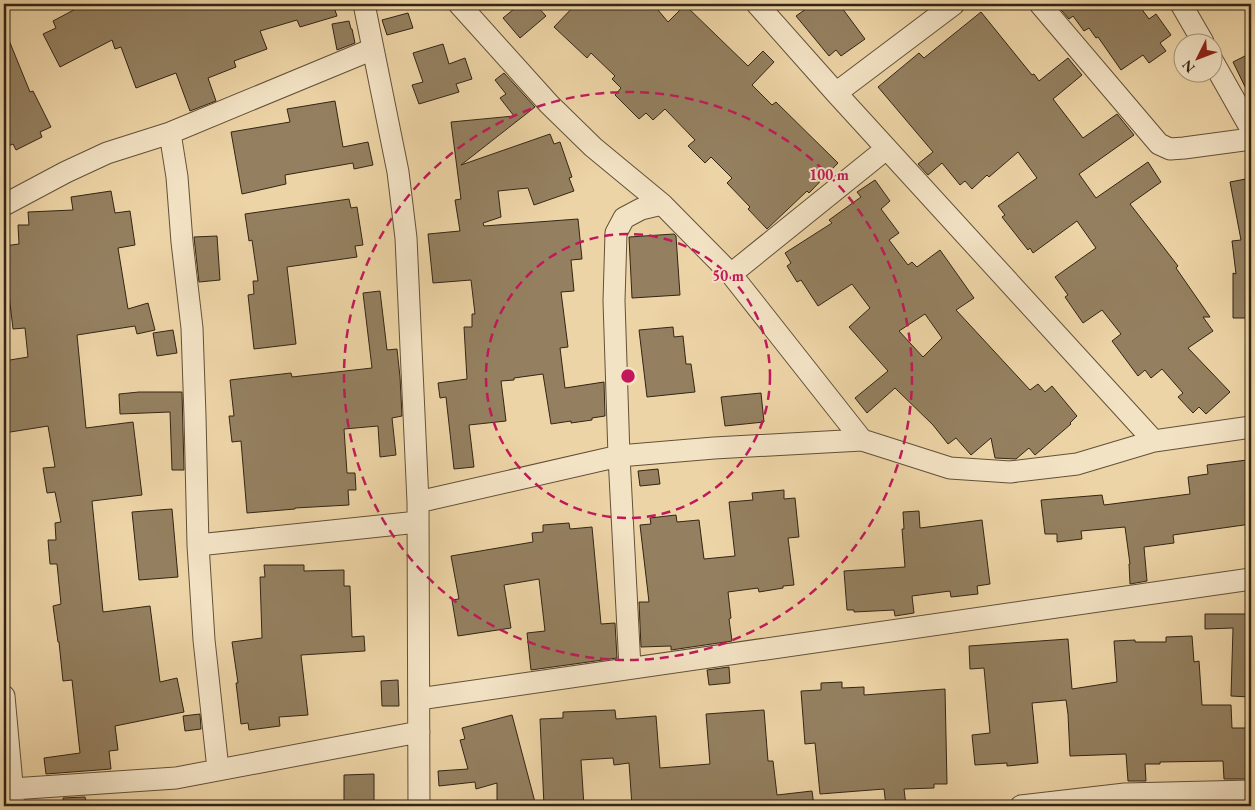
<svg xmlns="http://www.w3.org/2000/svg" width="1255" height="810" font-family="'EB Garamond',serif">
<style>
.building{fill:#948060;stroke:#332514;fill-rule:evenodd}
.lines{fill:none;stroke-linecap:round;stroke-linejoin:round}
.street-casing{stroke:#625138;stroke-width:23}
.street{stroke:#f3e3c5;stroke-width:21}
.ring{fill:none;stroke:#c2185b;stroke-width:2.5;stroke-dasharray:9 6}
.centre{fill:#c2185b;stroke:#f3e3c5;stroke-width:2.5}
.ring-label{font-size:15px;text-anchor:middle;font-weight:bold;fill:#c2185b;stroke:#f3e3c5;stroke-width:4;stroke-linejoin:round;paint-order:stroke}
</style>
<rect width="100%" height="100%" fill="#edd4a6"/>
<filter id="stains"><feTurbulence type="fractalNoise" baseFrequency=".004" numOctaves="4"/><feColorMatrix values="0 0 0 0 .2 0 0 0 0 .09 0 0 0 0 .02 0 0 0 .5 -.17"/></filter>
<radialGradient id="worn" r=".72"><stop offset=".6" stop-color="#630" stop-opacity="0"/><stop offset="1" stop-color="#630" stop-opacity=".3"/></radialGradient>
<path class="building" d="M85,4h248l4,12 -37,11 -3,-7 -37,11 7,18 -33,12 2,6 -28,11 8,23 -26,10 -14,-38 -40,15 -15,-41 -6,2 -3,-9 -52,27 -17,-33 13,-6 -3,-7z
M520,4h15l11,12 -26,22 -17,-20z
M576,4h77l15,18 17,-17 63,61 15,-15 11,11 -22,23 20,20 4,-3 62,61 -29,30 -2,-2 -40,38 -19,-20 2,-2 -23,-24 5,-5 -21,-21 -6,6 -17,-17 7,-6 -30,-31 -12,11 -7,-7 -7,6 -24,-24 6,-7 -9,-9 3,-3 -24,-23 -4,5 -33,-31z
M813,4h26l26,35 -24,17 -5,-6 -7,6 -33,-40z
M1056,4h82l11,15 7,-5 15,21 -11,8 6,8 -17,12 -6,-8 -22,15 -23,-33 -2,1 -7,-10 -5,3 -11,-15 -4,3z
M981,12l51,63 2,-1 5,7 29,-23 14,17 -29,24 30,39 34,-24 17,21 -55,39 17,24 52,-36 13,20 -31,22 48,62 -2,2 34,49h-7l10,14 -25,17 42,44 -24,22 -7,-7 -6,6 -15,-16 5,-4 -21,-24 -11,9 -6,-8 -7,6 -26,-35 9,-7 -19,-24 -19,13 -18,-26 3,-2 -13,-18 41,-29 -19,-27 -44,32 -3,-5 -2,2 -26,-33 3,-2 -7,-9 39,-28 -19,-26 -29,25 -2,-2 -15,14 -7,-8 -5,4 -18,-22 -14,12 -10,-11 15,-12 -55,-65 41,-34 5,5z
M408,13l5,15 -26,7 -5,-15z
M349,21l2,8h1l3,14 -18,7 -5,-26z
M4,28l26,64 3,-1 18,36 -11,5 2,5 -26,13 -3,-6 -9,4z
M443,44l6,20 16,-6 7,21 -16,5 3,8 -40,12 -7,-19 11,-3 -10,-29z
M1251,53v46l-18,-37z
M504,73l31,34 -74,58 89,-31 4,10 6,-2 12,35 -3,1 5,13 -40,14 -6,-17 -30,3 3,26 -18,6 1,3 94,-7 4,40 -11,1 3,31 -13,1 7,55 -8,1 5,40 39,-6 1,34 -13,2v2l-21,3v-2l-20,3 -8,-50 -29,4v2l-13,1 5,40 -37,4 5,42 -20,2 -8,-72 -6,1 -2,-15 29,-4 -3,-52h8v-13h3l-4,-34 -38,3 -5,-49 32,-3 -5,-31 6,-1 -10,-77 63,-6 -14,-18 6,-4 -11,-14z
M335,101l8,46 25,-5 5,23 -19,4 -1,-6 -68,12 1,9 -44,10 -11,-62 59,-10 -3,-13z
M1251,178v140h-18v-45l3,1 -4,-33 9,-1 -11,-58z
M875,180l15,21 -9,8 18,24 -10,7 19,25 4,-3 5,5 23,-17 34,48 -18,12 74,80 8,-6 7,8 7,-6 25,30 -7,7 1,1 -36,31 -6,-7 -13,11 -21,-1 -4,-20 -20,17 -15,-17 -8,6 -15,-19 -38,-37 -28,25 -12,-15 33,-27 -39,-44 21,-19 -18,-24 -34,22 -17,-26 -4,2 -10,-16 4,-3 -6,-10 47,-30 -3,-3 32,-23 -4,-5zM925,314l17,24 -19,19 -24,-26z
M111,191l4,22 15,-2 5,34 -17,3 10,61 20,-6 7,27 -18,4 -2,-8 -58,9 9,93 47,-6 9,73 -50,6 11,111 47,-6 10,76 17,-4 7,34 -69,14 3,24 -9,1 2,18 -65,5 -2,-16 36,-5 -8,-73 -9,1 -4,-39h-1l-5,-36 8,-2 -4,-40h-7l-2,-24h8l-1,-17 6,-1 -6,-30 -8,1 -4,-25 12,-1 -7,-41 -44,7v-72l24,-4 -3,-29 -12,1 -7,-60h-2v-23l15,-2 -1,-19h11l-1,-13 45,-2 -2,-13z
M349,199l2,9 6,-1 6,38 -8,1 2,11 -70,10 9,77 -42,5 -6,-54 6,-1 -1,-13h5l-6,-41 -3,1 -4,-27z
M674,234l2,2 4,59 -48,3 -3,-61z
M217,236l3,44 -21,2 -5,-45z
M380,291l7,59 10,-1 3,28 2,39 -10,2 4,37 -16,2 -2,-31 -34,3 3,44h8l1,17h-8l1,15 -54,3v1l-48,4 -6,-72 -9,1 -3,-26h5l-4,-36 61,-7 1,4 80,-9 -9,-75z
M673,327l1,10 9,-1 3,28h5l4,28 -48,5 -8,-67z
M173,330l4,23 -20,3 -4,-23z
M139,392h43l2,78h-12l-2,-58 -50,2 -1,-20z
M761,393l3,29 -39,4 -4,-29z
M1247,460l4,27v37l-78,11 1,8 -30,4 3,34 -17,3 -1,-20h1l-5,-37 -44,4 1,8 -25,3v-8h-12l-4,-34 61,-5 2,10 86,-11 -2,-17 20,-3 -1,-9z
M658,469l2,15 -20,2 -2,-15z
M784,490v9l11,-1 4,39 -11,1 6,47 -11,1v2l-24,4 -1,-4 -30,4 3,26 -2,1 3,22 -61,9v-4l-30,1 -2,-45h10l-9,-77 11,-1 -1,-6 26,-3 1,7 22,-2 5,39 31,-3 -6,-54 24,-2 -1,-7z
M172,509l6,68 -39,3 -7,-68z
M919,511l1,17 62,-8 8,64 -13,2 1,8 -27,3 -1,-6 -38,5 2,17 -19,3 -1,-6 -40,2v-2h-7l-3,-39 61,-4 -3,-38h2l-1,-17z
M569,523l1,6 22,-2 9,97 14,-1 2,35 -86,12 -4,-37 18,-2 -6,-52 -35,6 7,43 -53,8 -6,-36 7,-1 -8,-43 82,-14 -1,-9 11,-1v-7z
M264,565h40v6l40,-1v16h6l2,51 12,-1 1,15 -64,4 7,60 -29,2 1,9 -31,4 -1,-7 -7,1 -5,-41h2l-6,-41 30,-4 -2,-61h5z
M1205,614h46l-1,83 -19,-1 2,-68 -28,1z
M1192,636l2,26 5,-1 3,44h29l1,23h19v51h-27l-1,-18 -63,1v2h-15l1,17h-18l-2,-27 -56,2 -2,-42 -2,-14 -34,3 6,60 -31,3v-3l-32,2 -3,-30 18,-2 -6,-65 -14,1 -1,-23 99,-7 4,50 45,-7 -3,-41 21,-1v2h31v-5z
M729,667l1,16 -21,2 -2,-15z
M398,680l1,26h-17l-1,-25z
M842,682v6l22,-1v8l81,-6 2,95h-13v4l-30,1 2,17h-20l-2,-17 -64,5 -5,-51 -10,1 -4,-53 20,-1v-7z
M615,710l1,9 40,-3 4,52 50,-4 -4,-50 58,-4 4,51h5l4,34 35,-4 2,15h-95l-1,-3 -27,3h-27v-2l-32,2 -3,-43 -15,2 -1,-7 -32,2 3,46h-40l-4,-87 23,-1v-6z
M200,714l1,15 -16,2 -2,-15z
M512,715l24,91h-39v-23l-21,6 -1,-7 -36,4 -1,-15 30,-2 -8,-29 5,-1 -3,-11z
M374,774v32h-30v-31z
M85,797l2,9h-23l-1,-8z"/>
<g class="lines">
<defs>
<path id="street" d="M364,4l34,168 8,66 12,264 1,304
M459,4l90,100 44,43 69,57 69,70 131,166
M757,4l79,89 318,348
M1040,4l119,140 11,5 14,-1 67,-9
M1181,4l22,38
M1212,60l39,69
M836,93l118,-89
M170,133l7,44 5,65 10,86 3,88 3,129 6,95 14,129
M4,205l62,-33 41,-19 63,-20 203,-84
M731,274l155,-125
M418,502l201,-46 95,-8 148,-8 88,28 60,4 67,-8 77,-23 97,-14
M198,545l220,-23
M630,668l-11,-212 -5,-155 2,-68 8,-15 17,-9 21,-5
M4,696l10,110
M419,699l832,-120
M12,789l164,-11 243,-46
M1021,806l104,-12 126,-3"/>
</defs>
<use href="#street" class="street-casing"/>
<use href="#street" class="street"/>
</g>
<g class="ring">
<circle cx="628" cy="376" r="142"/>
<circle cx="628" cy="376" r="284"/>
</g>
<circle cx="628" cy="376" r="8" class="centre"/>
<g class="ring-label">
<text x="829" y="180">100 m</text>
<text x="728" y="281">50 m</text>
</g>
<rect width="1255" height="810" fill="none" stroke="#edd4a6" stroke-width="20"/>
<rect x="5" y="5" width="1245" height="800" fill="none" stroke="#332514" stroke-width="2.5"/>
<rect x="10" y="10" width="1235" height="790" fill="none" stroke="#332514"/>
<g transform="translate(1198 58) rotate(228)"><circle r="24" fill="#f3e3c5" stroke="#a6977e"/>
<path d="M0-4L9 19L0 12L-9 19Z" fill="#8f2418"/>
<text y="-8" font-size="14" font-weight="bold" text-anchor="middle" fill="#332514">N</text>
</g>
<rect width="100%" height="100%" filter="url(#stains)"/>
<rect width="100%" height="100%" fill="url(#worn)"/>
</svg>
